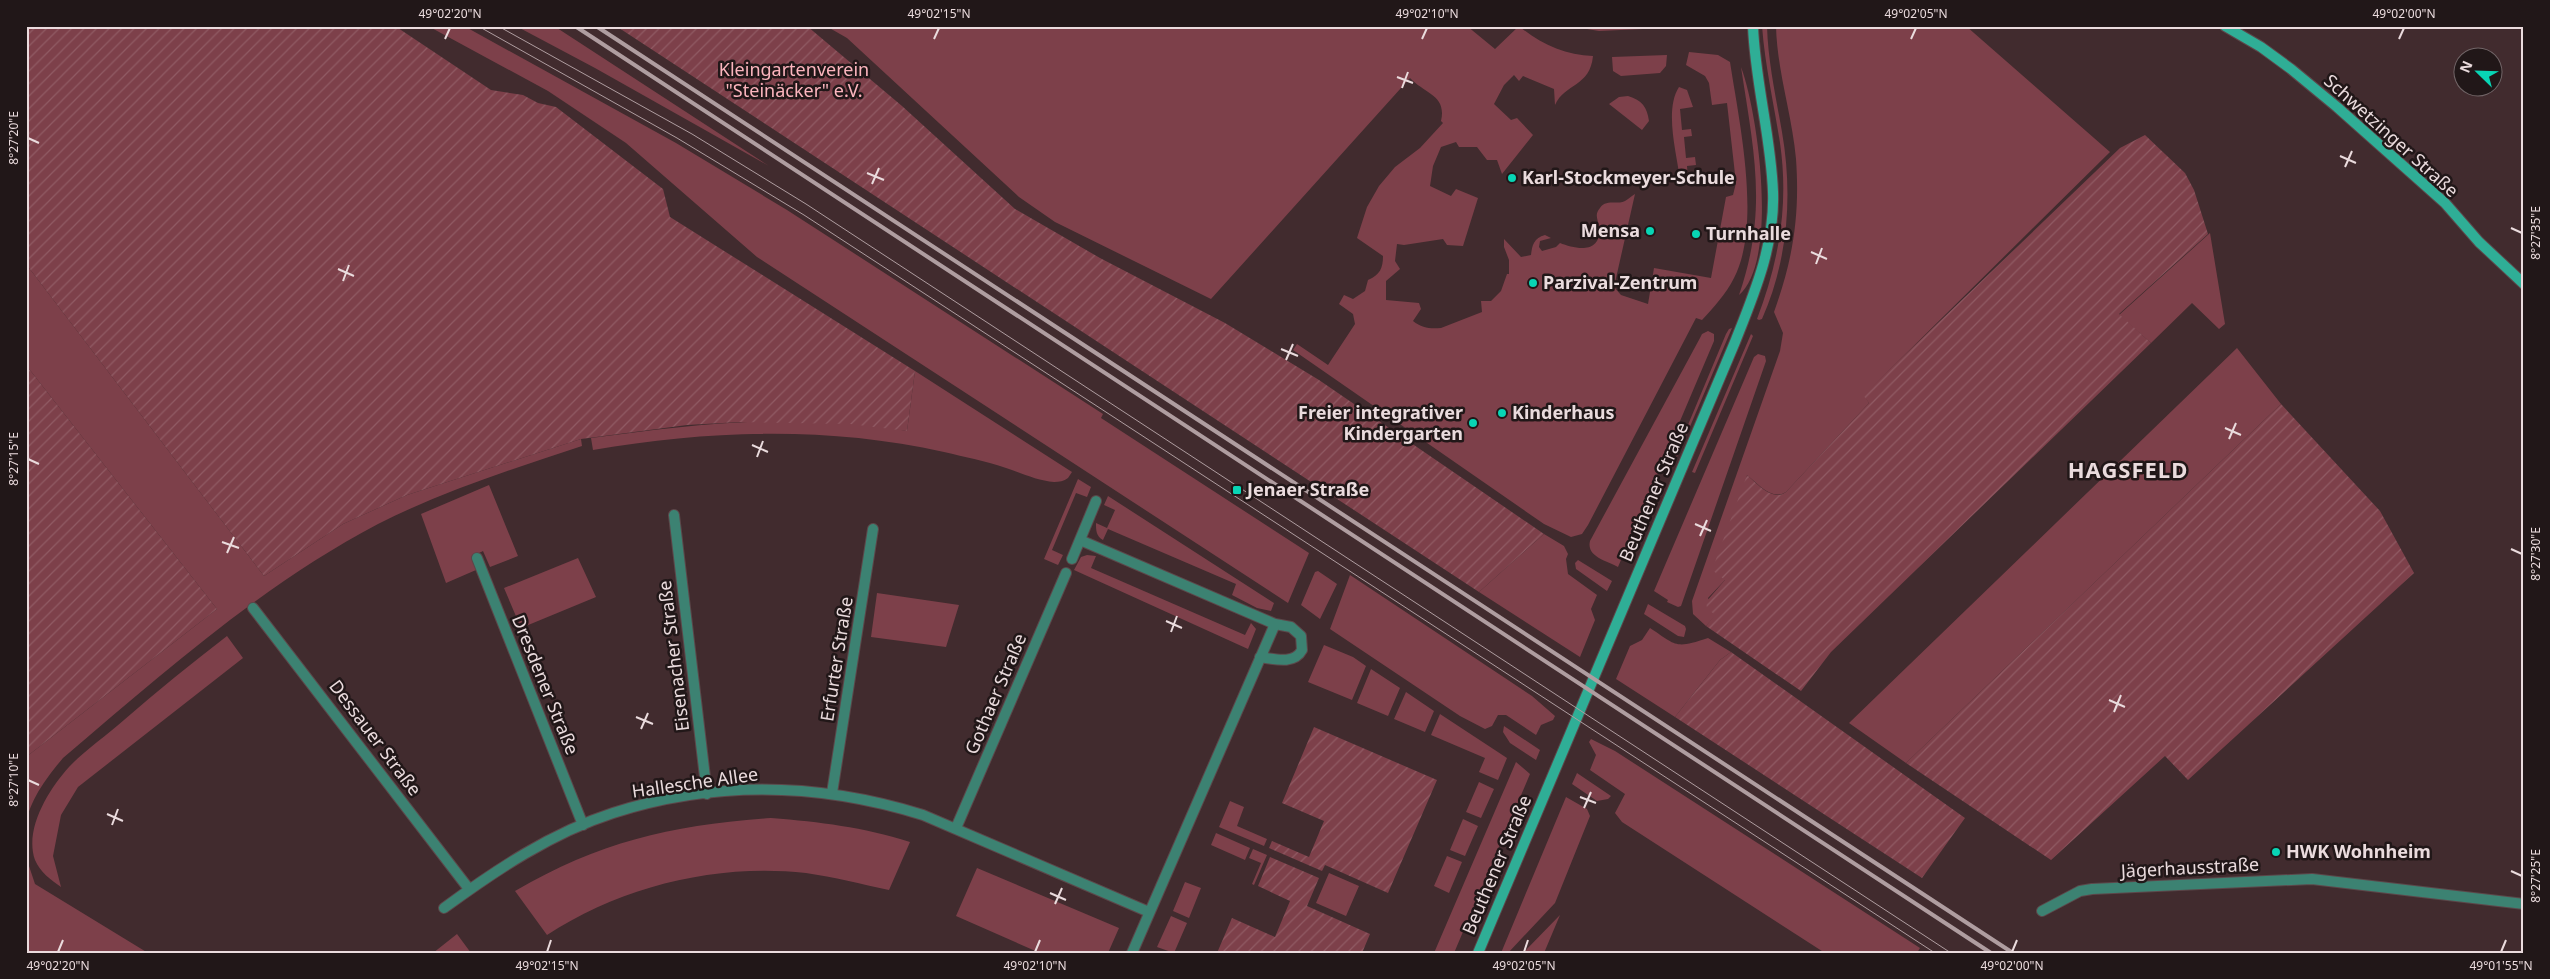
<svg xmlns="http://www.w3.org/2000/svg" width="2550" height="979" font-family="'Noto Sans',sans-serif">
<style>
.green{fill:#7d404a}
.garden{fill:url(#garden-furrows)}
.lines{fill:none;stroke-linecap:round;stroke-linejoin:round}
.minor-casing{stroke:#5c474a;stroke-width:12}
.secondary-casing{stroke:#5c474a;stroke-width:12}
.minor{stroke:#3c8272;stroke-width:10}
.secondary{stroke:#2fae96;stroke-width:10}
.tram{stroke:#af9da0;stroke-width:1}
.rail{stroke:#af9da0;stroke-width:4}
.ticks{fill:none;stroke:#eadbdd;stroke-width:2}
.poi-dot{fill:#08d5b5;stroke:#211718;stroke-width:2}
.labels{text-anchor:middle;stroke-width:5;stroke-linejoin:round;paint-order:stroke}
.park-label{font-size:18px;fill:#fcb5be;stroke:#211718}
.street-label{font-size:18px;fill:#eadbdd;stroke:#211718}
.poi-label{font-size:18px;font-weight:bold;fill:#eadbdd;stroke:#211718;text-anchor:start}
.district-label{font-size:22px;font-weight:bold;letter-spacing:1px;fill:#eadbdd;stroke:#211718}
.neatline{fill:none;stroke:#eadbdd;stroke-width:2}
.ticks-label{font-size:12px;text-anchor:middle;fill:#eadbdd}
</style>
<defs>
<pattern id="garden-furrows" width="10" height="10" patternUnits="userSpaceOnUse" patternTransform="scale(1.25)"><rect width="10" height="10" fill="#7d404a"/><path d="M-1 1l2-2M0 10L10 0M9 11l2-2" fill="none" stroke="#905b64"/></pattern>
</defs>
<rect width="100%" height="100%" fill="#412b2e"/>
<path class="green" d="M428,26h36l212,117 111,67 316,204 -2,4 208,135 -21,50 -531,-346 -131,-114 -78,-52z
M516,26h38l215,140 -174,-98z
M826,26h641l28,23 24,-23c21,18 46,29 74,30 -3,31 -28,27 -38,49l-1,-16 -31,-13 -4,5 -5,-6 -10,10 -10,19 17,16 6,-2 16,17 -31,39 -5,-14h-10l-10,-13h-18l-3,-5 -15,5 -8,19 -3,20 21,10 5,-7 22,9 -15,48 -16,-1 -4,-6 -39,6 -7,-1 -2,17 5,8 -14,12v19l33,3 2,6 -8,12c9,7 17,8 28,7l41,-16 -1,-11h10l10,-10 6,-17h2v-14l-5,-13v-8l17,18 10,-2c1,-10 3,-17 14,-20l6,3 -11,3 -1,6 3,4 14,-4 4,-4c15,6 42,12 39,-16 -1,-8 -5,-12 1,-19 6,-9 17,-3 25,-7 4,-2 6,-5 10,-7l-21,93 7,8 27,9 6,-36 57,10 15,-81 7,-2 3,-12 -9,-80 -15,2 -3,-22 -4,-7 -19,-11 3,-13 29,3 12,7c9,59 32,162 4,216 -8,16 -21,30 -32,42l-6,-2 -108,207 -6,9 -11,3 -27,-13 -251,-174 4,-6 31,21 27,-41 -2,-10 -14,-10 5,-9 9,4 12,-8 3,-11c12,-5 15,-12 15,-24l-26,-18 10,-31 12,-21 16,-19 25,-19 23,-25 -2,-2c6,-26 -16,-27 -31,-43l-199,221 -156,-77 -36,-25 -172,-159z
M1569,26h140l-110,5z
M1762,26h5c1,36 9,71 15,106 11,63 6,128 -20,187l-3,1 -2,-1c22,-58 32,-114 23,-176 -6,-39 -15,-77 -18,-117z
M1776,26h190l144,126 -246,243 5,8 -83,89c-14,9 -28,-8 -39,-17l-22,105 -17,18 8,17 -10,11 -13,-12 -1,-13 88,-250 3,-18 -9,-21c19,-53 26,-96 22,-153 -4,-45 -19,-88 -20,-133z
M1667,55l-1,11 -6,7 -39,3 -8,-5 -1,-14z
M1741,67c17,45 38,194 -2,228 29,-84 15,-143 2,-228z
M1679,87l8,3 6,17 -13,2 2,21 9,-1 1,7 -8,1 2,21 9,-1 1,8 -9,1 1,14h-8c-3,-26 -16,-70 -1,-93z
M1628,96c14,4 19,11 21,25l-7,9 -33,-26 10,-7z
M2210,233l15,91 -6,5 -27,-26 -41,40 -32,-28z
M26,264l238,312 79,-52 64,-29 174,-56 1,7c-69,23 -139,45 -204,78 -116,61 -216,150 -315,234 -15,18 -34,42 -37,67v-68l191,-148 -191,-244z
M1732,328l-58,136 -2,-1 54,-129 3,-5z
M1708,331l6,3v7l-96,226c-10,-6 -32,-10 -28,-26l110,-203 2,-4z
M1751,334l2,2 -58,137 -3,-1z
M2237,348l44,56 -375,359 -57,-40z
M1758,354l7,2 1,5 -85,245 -3,1 -11,-5 1,-2 -14,-9 100,-234z
M915,371l157,101 -4,6c-4,3 -9,4 -14,4 -16,-1 -33,-9 -48,-14 -20,-7 -41,-11 -62,-16 -116,-26 -234,-22 -351,-2l-2,-12c104,-14 211,-27 316,-7z
M1078,479l13,8 -4,10 -11,-4 -24,57 11,5 -5,10 -14,-6z
M489,485l29,71 -28,11 -7,-16 -12,6 5,13 -30,13 -25,-69z
M1108,496l166,107 -3,8 -14,-3 -25,-13 4,-11 -128,-55 -5,11c-7,-4 -7,-10 -7,-17l11,5 8,-18 -11,-5z
M1544,534l20,12 4,8 -2,5 2,15 29,21 -6,14 4,11 -15,37 -101,-65z
M1087,555l9,1 -5,12 154,67 6,-12 5,6 -8,20 -174,-79 7,-13z
M578,558l18,39 -75,31 -17,-40z
M1578,560l34,21 -5,10 -31,-22 -1,-6z
M1318,571l19,13 -17,35 -19,-14 14,-33z
M1350,575l182,121 23,20 -2,4 -12,5 -5,10 -30,-20h-8l-6,11 -7,3 -25,-13 -130,-87z
M877,593l82,12 -13,42 -75,-10z
M1648,604l37,22 1,3 -2,8 -6,-1 -34,-22z
M1650,628c27,18 25,21 58,10l23,14 -11,8 -45,57 -59,-38 14,-33 12,-6z
M227,636l16,22 -165,129 -17,28 -8,41 8,31c-10,-7 -21,-15 -26,-27 -11,-31 14,-71 34,-93 16,-17 37,-31 55,-47 33,-29 68,-57 103,-84z
M1324,645l29,12 13,9 -14,34 -44,-18z
M1371,669l29,19 -12,28 -31,-13z
M1406,692l28,19 -9,21 -31,-13z
M1440,714l67,44 -9,22 -19,-8 6,-14 -54,-23z
M1504,726l36,24 -4,10 -26,-17 -7,-11z
M1591,739l24,12 305,197 -3,5h-92l-203,-131 -7,-9 10,-19 -35,-24 6,-15 -7,-13z
M1516,762l14,12 -76,179h-20z
M1577,773l34,23 -3,3 -11,2 -25,-17z
M1479,782l15,7 -13,29 -15,-6z
M1566,797l21,12 3,7 -35,87 -47,50h-7z
M1230,801l14,6 -7,19 30,13 -3,7 -45,-19z
M771,818c50,4 91,9 139,24l-21,48c-28,-6 -55,-13 -83,-17 -89,-10 -184,13 -259,62l-32,-44c86,-50 158,-66 256,-73z
M1463,819l15,7 -13,30 -15,-6z
M1216,833l34,15 -5,12 -34,-15z
M1253,849l14,6 -13,30 -2,-1 9,-21 -12,-5z
M1447,856l15,6 -13,31 -15,-7z
M26,857l9,27 113,69h-122z
M977,868l142,60 -11,25h-68l-84,-37z
M1329,873l30,13 -13,30 -30,-13z
M1185,882l16,6 -12,30 -16,-7z
M1560,915l-16,38h-21z
M1171,916l16,7 -13,30 -17,-6z
M457,934l14,19h-38z"/>
<path class="garden" d="M26,26h369l96,64 32,5 15,8 18,4 107,82 7,28 245,154 -8,60 -57,-7 -110,-2 -53,3 -106,14 -174,56 -64,29 -79,52 -238,-312z
M616,26h191l95,80 113,103 85,49 125,65 94,57 225,154 -65,58z
M2145,135l40,38 9,17 14,44 -89,80 32,29 -320,309 -30,39 -95,-65 9,-11 -8,-7 -1,-6 19,-22 -13,-10 35,-95c11,9 25,27 39,17l83,-89 -6,-8 257,-247z
M26,365l191,244 -191,148z
M2281,404l99,107 34,62 -226,207 -23,-24 -114,104 -145,-97z
M1731,652l234,166 -43,60 -247,-161 45,-57z
M1314,727l123,53 -49,113 -63,-28 -3,6 -53,-23 3,-7 37,16 15,-36 -42,-18z
M1270,857l49,21 -12,28 63,28 -8,19h-145l15,-35 43,19 15,-36 -32,-15z"/>
<g class="lines">
<defs>
<path id="minor" d="M674,515l33,279
M1080,540l195,84 16,3 10,9 1,14c-8,15 -28,9 -42,7
M477,558l106,267
M1072,559l24,-58
M253,608l216,281
M832,793l41,-264
M956,828l110,-255
M444,908c52,-38 107,-75 169,-95 103,-33 207,-30 310,2l226,97
M2042,911l38,-20 12,-2 220,-10 212,25
M1132,953l143,-329"/>
<path id="secondary" d="M2225,26l36,21 30,22 46,38 108,96 34,39 45,42
M1478,953l257,-611c19,-48 40,-97 38,-150 -2,-56 -18,-110 -20,-166"/>
</defs>
<use href="#minor" class="minor-casing"/>
<use href="#secondary" class="secondary-casing"/>
<use href="#minor" class="minor"/>
<use href="#secondary" class="secondary"/>
<path class="tram" d="M478,26l199,112 127,77 1131,738
M498,26l194,108 114,70 1145,749"/>
<path class="rail" d="M575,26l1416,927
M596,26l1417,927"/>
</g>
<path class="ticks" d="M445,39l5,-11M934,39l5,-11M1422,39l5,-11M1911,39l5,-11M2399,39l5,-11M1397,77l16,6M1402,88l6,-16M28,138l11,5M2340,156l16,7M2345,167l7,-16M867,173l17,7M872,184l7,-16M2511,228l11,5M1811,252l16,7M1816,264l6,-16M338,269l16,7M343,281l6,-16M1281,349l17,7M1286,360l7,-16M2225,428l16,7M2229,439l7,-16M752,445l16,7M757,457l6,-16M28,459l11,5M1695,524l16,7M1700,536l7,-16M222,542l17,6M2511,549l11,5M227,553l7,-16M1166,621l16,7M1171,632l6,-16M2109,700l16,7M2114,712l7,-17M636,717l17,7M641,729l7,-16M28,780l11,5M1580,797l16,6M1584,808l7,-16M107,814l16,7M112,825l6,-16M2511,871l11,5M1050,893l16,7M1055,904l7,-16M58,952l5,-12M547,952l4,-12M1035,952l5,-12M1524,952l4,-12M2012,952l5,-12M2501,952l5,-12"/>
<g class="poi-dot">
<circle cx="1512" cy="178" r="5"/>
<circle cx="1650" cy="231" r="5"/>
<circle cx="1696" cy="234" r="5"/>
<circle cx="1533" cy="283" r="5"/>
<circle cx="1502" cy="413" r="5"/>
<circle cx="1473" cy="423" r="5"/>
<rect x="1232" y="485" width="10" height="10" rx="2.5"/>
<circle cx="2276" cy="852" r="5"/>
</g>
<g class="labels">
<g class="park-label">
<text x="794" y="76">Kleingartenverein<tspan x="794" dy="21">"Steinäcker" e.V.</tspan></text>
</g>
<g class="street-label">
<text transform="translate(2391 136) rotate(42)" y="6">Schwetzinger Straße</text>
<text transform="translate(1654 492) rotate(-67)" y="6">Beuthener Straße</text>
<text transform="translate(674 656) rotate(-97)" y="6">Eisenacher Straße</text>
<text transform="translate(837 659) rotate(-81)" y="6">Erfurter Straße</text>
<text transform="translate(545 685) rotate(68)" y="6">Dresdener Straße</text>
<text transform="translate(996 694) rotate(-67)" y="6">Gothaer Straße</text>
<text transform="translate(375 738) rotate(53)" y="6">Dessauer Straße</text>
<text transform="translate(695 783) rotate(-8)" y="6">Hallesche Allee</text>
<text transform="translate(1497 865) rotate(-67)" y="6">Beuthener Straße</text>
<text transform="translate(2190 868) rotate(-3)" y="6">Jägerhausstraße</text>
</g>
<g class="poi-label">
<text x="1522" y="184">Karl-Stockmeyer-Schule</text>
<text x="1640" y="237" text-anchor="end">Mensa</text>
<text x="1706" y="240">Turnhalle</text>
<text x="1543" y="289">Parzival-Zentrum</text>
<text x="1463" y="419" text-anchor="end">Freier integrativer<tspan x="1463" dy="21">Kindergarten</tspan></text>
<text x="1512" y="419">Kinderhaus</text>
<text x="1247" y="496">Jenaer Straße</text>
<text x="2286" y="858">HWK Wohnheim</text>
</g>
<g class="district-label">
<text x="2128" y="478">HAGSFELD</text>
</g>
</g>
<rect width="2550" height="979" fill="none" stroke="#211718" stroke-width="55"/>
<g transform="translate(2478 72) rotate(293)"><circle r="24" fill="#211718" stroke="#716567"/>
<path d="M0-4L9 19L0 12L-9 19Z" fill="#08d5b5"/>
<text y="-8" font-size="14" font-weight="bold" text-anchor="middle" fill="#eadbdd">N</text>
</g>
<rect x="28" y="28" width="2494" height="924" class="neatline"/>
<g class="ticks-label">
<text x="450" y="18">49°02'20"N</text>
<text x="939" y="18">49°02'15"N</text>
<text x="1427" y="18">49°02'10"N</text>
<text x="1916" y="18">49°02'05"N</text>
<text x="2404" y="18">49°02'00"N</text>
<text transform="translate(14 138) rotate(-90)" y="4">8°27'20"E</text>
<text transform="translate(2536 233) rotate(-90)" y="4">8°27'35"E</text>
<text transform="translate(14 459) rotate(-90)" y="4">8°27'15"E</text>
<text transform="translate(2536 554) rotate(-90)" y="4">8°27'30"E</text>
<text transform="translate(14 780) rotate(-90)" y="4">8°27'10"E</text>
<text transform="translate(2536 876) rotate(-90)" y="4">8°27'25"E</text>
<text x="58" y="970">49°02'20"N</text>
<text x="547" y="970">49°02'15"N</text>
<text x="1035" y="970">49°02'10"N</text>
<text x="1524" y="970">49°02'05"N</text>
<text x="2012" y="970">49°02'00"N</text>
<text x="2501" y="970">49°01'55"N</text>
</g>
</svg>
